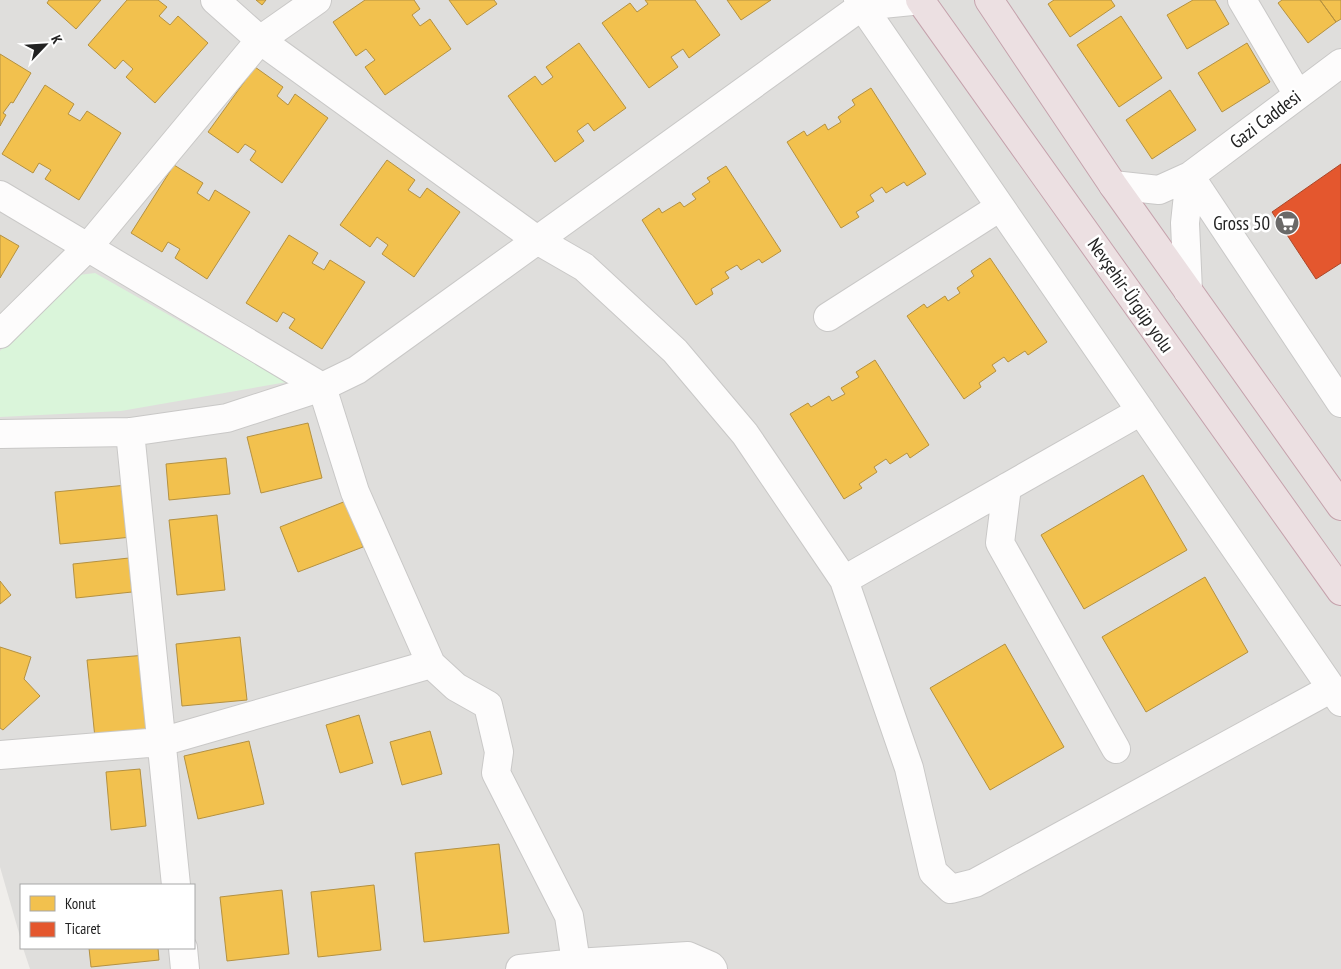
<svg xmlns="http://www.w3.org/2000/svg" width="1341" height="969" font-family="'PT Sans Narrow',sans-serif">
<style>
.residential{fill:#dfdedc}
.park{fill:#daf5da}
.homes{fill:#f2c14e;stroke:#b49141}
.shops{fill:#e4572e;stroke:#aa472a}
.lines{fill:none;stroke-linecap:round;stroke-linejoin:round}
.minor-casing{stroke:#c9c8c7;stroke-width:30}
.highway-casing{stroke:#c5a2ac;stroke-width:30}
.minor{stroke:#fdfcfc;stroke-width:28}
.highway{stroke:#ece0e2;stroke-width:28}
.labels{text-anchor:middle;stroke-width:5;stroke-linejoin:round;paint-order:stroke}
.street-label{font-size:19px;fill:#222;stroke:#fff}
.poi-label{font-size:19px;fill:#222;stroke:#fff;text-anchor:end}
</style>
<rect width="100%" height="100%" fill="#f0eeeb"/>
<path class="residential" d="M0,0h1341v969h-1311l-7,-21h171v-63h-173v55l-21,-73z"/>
<path class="park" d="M95,273l192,109 -166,29 -121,6v-66l70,-75z"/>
<path class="homes" d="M49,0h52l-25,29 -29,-26z
M127,0h31l9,7 -8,9 11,9 8,-9 30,27 -53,60 -29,-26 7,-8 -10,-9 -8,9 -27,-24z
M256,0h10l-4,5z
M365,0h49l6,9 -8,6 8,11 10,-7 21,30 -66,46 -20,-28 10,-7 -9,-11 -10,7 -23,-34z
M449,0h45l3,4 -30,21z
M645,0h50l25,35 -31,23 -6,-9 -12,8 7,10 -29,21 -47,-65 28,-20 7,9 11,-8z
M727,0h44l-30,20z
M1054,0h57l4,6 -45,31 -22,-33z
M1193,0h22l14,24 -42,25 -20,-34z
M1282,0h38l16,22 -28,21 -30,-40z
M1320,0h21v19l-5,3z
M1121,16l41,62 -43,29 -42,-62z
M579,43l47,65 -32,23 -6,-8 -11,8 7,10 -29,21 -47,-66 27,-20 7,9 11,-8 -7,-10z
M1247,43l23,39 -48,30 -24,-39z
M0,54l31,19 -18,30 -2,-1 -8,11 3,2 -6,11z
M255,67l28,20 -6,9 11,9 7,-11 33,24 -46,65 -32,-23 6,-9 -11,-7 -7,9 -30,-21z
M45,85l29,19 -6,10 12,7 7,-10 34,22 -42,67 -34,-21 6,-9 -12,-7 -6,10 -31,-19z
M871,88l55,86 -19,12 -3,-4 -18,11 -4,-6 -12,8 4,6 -18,11 3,5 -18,11 -54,-86 17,-11 3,5 18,-12 3,6 13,-8 -3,-5 17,-12 -3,-5z
M1170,90l26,40 -44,29 -26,-39z
M387,160l28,20 -7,10 12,8 7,-10 33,24 -46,65 -32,-23 6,-9 -11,-8 -7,10 -30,-22z
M174,165l29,18 -6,10 12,8 6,-11 35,22 -43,67 -32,-21 5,-9 -12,-7 -6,10 -31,-19z
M726,166l55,85 -19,12 -3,-4 -18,11 -4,-5 -12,7 4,6 -18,11 2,5 -17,11 -54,-85 17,-12 3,5 18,-11 4,5 12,-8 -4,-5 18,-12 -3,-4z
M0,235l19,11 -19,32z
M289,235l29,18 -6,10 12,7 6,-10 35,22 -43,67 -33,-21 6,-9 -12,-7 -6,10 -31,-19z
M990,258l57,84 -19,13 -3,-4 -17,11 -4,-5 -12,8 4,6 -17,12 2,4 -17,12 -57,-83 17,-12 3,4 18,-12 3,5 12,-8 -3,-5 17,-12 -3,-5z
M875,360l54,85 -19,13 -3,-5 -17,11 -4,-5 -12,8 3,5 -18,12 3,4 -18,11 -54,-85 18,-11 3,4 18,-11 3,5 13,-7 -4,-6 18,-11 -3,-5z
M308,423l14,55 -61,15 -14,-56z
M226,458l4,36 -61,6 -3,-36z
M1143,475l44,75 -103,59 -43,-74z
M127,485l5,52 -72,7 -5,-52z
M346,501l17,46 -65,25 -18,-45z
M217,515l8,75 -48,5 -8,-75z
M129,558l3,34 -56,6 -3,-34z
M1205,577l43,75 -102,60 -44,-75z
M0,581l11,14 -11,9z
M240,637l7,63 -65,6 -6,-62z
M1005,644l59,103 -74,43 -60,-102z
M0,647l31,10 -7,22 16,17 -37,34 -3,-2z
M146,655l8,77 -59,6 -8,-78z
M359,715l14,48 -33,10 -14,-48z
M430,731l12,43 -40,11 -12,-43z
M249,741l15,63 -66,15 -14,-63z
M140,769l6,57 -35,4 -5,-58z
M499,844l10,89 -85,9 -9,-89z
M374,885l7,65 -63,7 -7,-65z
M282,890l7,64 -62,7 -7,-64z
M89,948h69l1,12 -68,7z"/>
<path class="shops" d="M1341,164v99l-25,16 -44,-67z"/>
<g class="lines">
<defs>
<path id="minor" d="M215,0l45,40 277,200 47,27 91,84 70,83 99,146 297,-169
M858,0l483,702
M1242,0l56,95
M1341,63l-151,113 151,227
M1113,185l46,5 31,-14 -5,47 3,68
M0,195l322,192 33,105 76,172 25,23 32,18 11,47 -3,21 73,143 7,47
M828,317l172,-110
M0,334l88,-87 172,-207 57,-40
M130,432l46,453
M0,434l130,-2 97,-14 95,-31 35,-17 505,-364 60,-6
M1007,487l-7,56 116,206
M844,580l65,188 24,104 18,17 24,-6 357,-195
M0,755l161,-13 270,-78
M183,948l2,21
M520,969l56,-6 112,-7 23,10 2,3"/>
<path id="highway" d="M920,0l421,591
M989,0l124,185 228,321"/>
</defs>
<use href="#minor" class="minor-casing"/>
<use href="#highway" class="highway-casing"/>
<use href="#minor" class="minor"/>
<use href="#highway" class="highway"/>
</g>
<defs>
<symbol id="supermarket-disc" viewBox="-11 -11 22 22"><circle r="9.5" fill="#6a6968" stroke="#fff"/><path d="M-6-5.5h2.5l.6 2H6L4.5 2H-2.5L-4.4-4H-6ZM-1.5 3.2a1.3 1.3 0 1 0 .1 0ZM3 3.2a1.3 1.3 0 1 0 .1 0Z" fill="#fff"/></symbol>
</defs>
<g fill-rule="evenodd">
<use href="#supermarket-disc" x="1273" y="209" width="28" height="28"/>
</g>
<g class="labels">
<g class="street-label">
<text transform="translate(1265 119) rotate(-37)" y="7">Gazi Caddesi</text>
<text transform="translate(1131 295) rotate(55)" y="7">Nevşehir-Ürgüp yolu</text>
</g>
<g class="poi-label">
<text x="1270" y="230">Gross 50</text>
</g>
</g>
<rect x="20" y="884" width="175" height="65" fill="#ffffff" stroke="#a7a7a7"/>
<rect x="30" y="896" width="25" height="15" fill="#f2c14e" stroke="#a7a7a7"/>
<text x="65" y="909" font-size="15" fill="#222222">Konut</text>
<rect x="30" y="922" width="25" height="15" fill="#e4572e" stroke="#a7a7a7"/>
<text x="65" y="934" font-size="15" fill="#222222">Ticaret</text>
<g transform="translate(45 45) rotate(65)" stroke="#ffffff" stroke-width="4" paint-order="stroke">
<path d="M0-4L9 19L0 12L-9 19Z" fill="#222222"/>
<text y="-8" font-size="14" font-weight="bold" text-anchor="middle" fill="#222222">K</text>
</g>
</svg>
